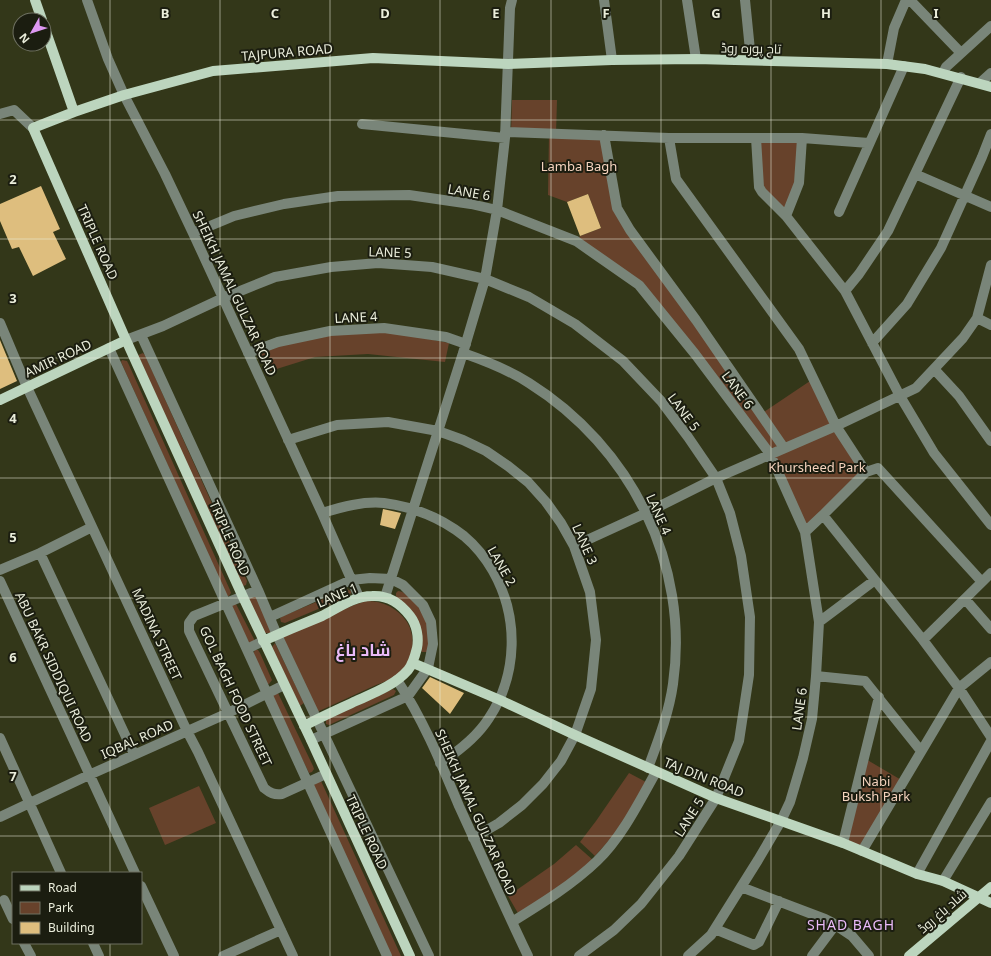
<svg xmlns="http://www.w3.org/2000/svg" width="991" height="956" font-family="'Noto Sans',Cairo,sans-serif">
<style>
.green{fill:#67422b}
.building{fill:#debe7e}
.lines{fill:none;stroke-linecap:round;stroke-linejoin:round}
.minor{stroke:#798579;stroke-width:10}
.major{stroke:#bcd5be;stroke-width:10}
.grid{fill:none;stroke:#eaeddb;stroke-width:1;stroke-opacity:0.55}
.labels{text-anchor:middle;stroke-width:4;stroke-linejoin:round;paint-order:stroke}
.street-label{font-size:13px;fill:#eaeddb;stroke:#1b1d10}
.park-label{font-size:13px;fill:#f6d4bf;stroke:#1b1d10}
.neighbourhood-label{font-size:14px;letter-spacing:1px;fill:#eabaf9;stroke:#1b1d10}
.district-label{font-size:17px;font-weight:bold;fill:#eabaf9;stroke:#1b1d10}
.grid-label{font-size:13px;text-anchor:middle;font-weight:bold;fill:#eaeddb;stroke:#1b1d10;stroke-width:4;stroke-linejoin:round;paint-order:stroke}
</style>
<rect width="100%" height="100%" fill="#333719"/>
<path class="green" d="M512,100h45l-1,34 48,1 13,73 144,206 52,-35 53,93 -61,60 -35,-78 -131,-169 -63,-44 4,-5 21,-8 -13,-34 -21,8 -19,-7 1,-61 -38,-1z
M756,138h46l-3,45 -13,33 -24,-24z
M382,330l67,13 -4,19 -77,-8 -53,3 -48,15 -8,-22 61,-15z
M143,353l2,2 102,226 -1,4 -3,1 -2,-2 -103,-229z
M122,360l5,1 2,4 101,225 1,3 -2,3h-2l-106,-234z
M347,589l4,2v2l-2,3 -64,27 -4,-1 -1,-4 3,-2z
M398,591c5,0 9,4 13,8 18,17 19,29 17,53h-6l-2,-2 1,-14 -25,-40v-3z
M249,596h7l16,34 -2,3h-6l-15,-30z
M366,601c18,0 31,7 41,21 10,16 7,42 -9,53 -6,5 -15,7 -22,10 -20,9 -39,18 -59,27l-36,-75 73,-32z
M231,604h5l18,35v2l-5,3z
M275,643l29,60 -4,3 -28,-59z
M255,650h3l2,3 12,27 -3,4h-2l-14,-30z
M393,689l3,2 -2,4 -65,30 -3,-1v-4z
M278,693l35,73 1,3 -2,3 -3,1 -38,-78z
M864,758l39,23 -41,70 -19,-8z
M629,773l17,9 -24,44 -27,30 -15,-14 16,-21z
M321,781l80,175h-10l-79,-172z
M199,786l17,37 -51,22 -16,-37z
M576,845l17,15 -39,32 -35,23 -11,-19 46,-32z"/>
<path class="building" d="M41,186l19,43 -7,3 13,27 -33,17 -14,-29 -7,2 -12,-28v-17z
M588,194l13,34 -21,8 -13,-34z
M0,340l17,41 -17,8z
M383,509l18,4 -6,16 -15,-4z
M430,677l34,16 -14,21 -28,-26z"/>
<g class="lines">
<path class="minor" d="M87,0l21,59 16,36 41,79 28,59 129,280 37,84
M604,0l8,60
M687,0l9,59
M745,0l6,60
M910,0l51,53
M887,64l7,-36 12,-28
M943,73l3,-6 45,-41
M980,83l11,-10
M0,114l14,-4 19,18
M362,124l143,14
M505,132l164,6h133l67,5
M604,135l13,73 13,22 66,90 88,128
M669,138l7,41 123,170 37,77 30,46 12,-4 104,114 -59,58
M756,138l3,49 3,5 24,24 59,75 55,105 34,57 57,72
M915,174l76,33
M839,212l65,-146
M786,216l13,-33 3,-45
M193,233l41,-17 50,-12 54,-8 71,-1 62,9 26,6 79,31 63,44 56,69 75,100 35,78 14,90 -3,54 -4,43 -9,39 -13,44 -9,19 -23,39 -47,75 -23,21
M845,291l14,-17 29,-43 73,-154
M977,318l14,7
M0,323l27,64 160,344 11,21 95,204
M141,335l117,255 19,45 152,321
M126,340l37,-14 60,-28 52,-21 56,-10 47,-4 54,4 53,12 44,18 46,27 48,37 38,40 27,36 28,41 14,35 11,43 9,61 -1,58 -10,66 -23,57 -37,58 -38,48 -27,26 -35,26
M872,343l35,-39 34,-56 41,-91 9,-23
M109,348l278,608
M248,353l30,-11 52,-11 54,-3 62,9 20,7
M463,353c23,8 46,17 66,30 102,64 161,181 144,301 -4,29 -15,57 -25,84
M934,369l25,27 32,45
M288,440l49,-15 51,-3 50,9 25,9 23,11 22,15 20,16 18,20 15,21 13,23 16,46 6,48 -5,49 -16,46 -14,26 -18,23 -21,21 -23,18 -26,15
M322,513c20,-6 41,-12 62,-10 30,4 57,15 80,33 12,10 22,23 29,35 26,46 25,103 -4,147 -12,19 -30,33 -49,45
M823,515l43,-43
M805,532l18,-17 100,125 36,48 32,49
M574,546l72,-33 70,-35 120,-52 80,-38 47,-50 14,-20 14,-53
M40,553l94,201
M0,570l40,-17 52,-26
M0,581l135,292
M982,582l9,-9
M258,590l-64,26 -5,7v8l75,157c6,5 10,7 18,6l44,-20
M385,597l78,-244 22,-74 12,-69 8,-72 5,-130 2,-8
M965,599l26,30
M270,617l81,-37 19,-2 21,1 12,6 20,20 8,17 2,22 -5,24 -20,28 -97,44
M819,622l56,-42
M247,649l16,-8
M816,676l49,5 56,70
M397,680c26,39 44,83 62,126 23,50 45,100 69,150
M0,738l61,135
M0,817l89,-42 139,-62 56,-28
M843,843l36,-146
M862,851l97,-163 32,-26
M917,874l74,-133
M943,881l48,-79
M141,886l33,70
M741,887l84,32 6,3 2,6 -21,28
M4,900l9,19
M512,922c29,-18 60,-37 85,-61 25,-24 42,-59 59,-89
M831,922l21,14 17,20
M715,929l39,16 5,-3 20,-41
M24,943l7,13
M93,943l6,13
M223,956l58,-26"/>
<path class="major" d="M35,0l7,20
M44,26l30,86
M0,400l126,-60
M263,641c20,-9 39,-17 59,-25 16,-8 32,-20 50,-20 16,-1 29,8 38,20 7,9 9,22 7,32 -2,8 -4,16 -9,22 -13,15 -34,23 -52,31 -17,8 -35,16 -52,25
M413,663l87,37 75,35 141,63 127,45 74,31 26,7 48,22
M410,956l-99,-216 -68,-143 -117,-257 -93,-212 41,-16 50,-17 89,-24 160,-13 135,6 104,-4 84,-1 191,5 38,5 66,18
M909,956l82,-69"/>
</g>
<path class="grid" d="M110,0v873M220,0v956M330,0v956M440,0v956M551,0v956M661,0v956M771,0v956M881,0v956M0,120h991M0,239h991M0,358h991M0,478h991M0,598h991M0,717h991M0,836h991M110,943v13"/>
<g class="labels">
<g class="street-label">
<text transform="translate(751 48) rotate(1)" y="5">تاج پورہ روڈ</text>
<text transform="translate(287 52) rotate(-5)" y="5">TAJPURA ROAD</text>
<text transform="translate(469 192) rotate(10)" y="5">LANE 6</text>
<text transform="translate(98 242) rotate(66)" y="5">TRIPLE ROAD</text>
<text transform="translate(390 252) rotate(2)" y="5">LANE 5</text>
<text transform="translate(235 293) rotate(65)" y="5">SHEIKH JAMAL GULZAR ROAD</text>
<text transform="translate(356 317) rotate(-3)" y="5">LANE 4</text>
<text transform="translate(58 358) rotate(-25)" y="5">AMIR ROAD</text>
<text transform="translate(738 390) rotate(53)" y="5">LANE 6</text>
<text transform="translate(684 412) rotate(53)" y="5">LANE 5</text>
<text transform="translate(659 514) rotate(66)" y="5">LANE 4</text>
<text transform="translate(230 538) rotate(66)" y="5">TRIPLE ROAD</text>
<text transform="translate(585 544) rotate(66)" y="5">LANE 3</text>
<text transform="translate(502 566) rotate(60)" y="5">LANE 2</text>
<text transform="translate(337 595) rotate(-23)" y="5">LANE 1</text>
<text transform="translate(157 634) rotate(65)" y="5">MADINA STREET</text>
<text transform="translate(54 667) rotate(65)" y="5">ABU BAKR SIDDIQUI ROAD</text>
<text transform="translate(236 696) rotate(65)" y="5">GOL BAGH FOOD STREET</text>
<text transform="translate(799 709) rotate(-82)" y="5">LANE 6</text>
<text transform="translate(137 739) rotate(-24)" y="5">IQBAL ROAD</text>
<text transform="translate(704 777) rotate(22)" y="5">TAJ DIN ROAD</text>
<text transform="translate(476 812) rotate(66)" y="5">SHEIKH JAMAL GULZAR ROAD</text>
<text transform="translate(689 817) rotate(-58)" y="5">LANE 5</text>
<text transform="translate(367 832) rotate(65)" y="5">TRIPLE ROAD</text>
<text transform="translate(942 911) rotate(-41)" y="5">شاد باغ روڈ</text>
</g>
<g class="park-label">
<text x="579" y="171">Lamba Bagh</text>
<text x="817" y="472">Khursheed Park</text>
<text x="876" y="786">Nabi<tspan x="876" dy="15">Buksh Park</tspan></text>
</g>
<g class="neighbourhood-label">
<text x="851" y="930">SHAD BAGH</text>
</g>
<g class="district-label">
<text x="363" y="656">شاد باٰغ</text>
</g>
</g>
<g class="grid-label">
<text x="165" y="18">B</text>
<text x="275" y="18">C</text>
<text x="385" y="18">D</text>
<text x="496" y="18">E</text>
<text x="606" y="18">F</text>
<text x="716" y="18">G</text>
<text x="826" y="18">H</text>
<text x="936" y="18">I</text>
<text x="13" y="184">2</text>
<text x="13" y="303">3</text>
<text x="13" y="423">4</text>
<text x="13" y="542">5</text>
<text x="13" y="662">6</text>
<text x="13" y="781">7</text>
</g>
<rect x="12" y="872" width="130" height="72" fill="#1b1d10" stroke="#6e7061"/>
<rect x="20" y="885" width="20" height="6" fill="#bcd5be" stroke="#6e7061"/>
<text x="48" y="892" font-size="12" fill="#eaeddb">Road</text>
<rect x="20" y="902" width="20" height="12" fill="#67422b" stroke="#6e7061"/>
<text x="48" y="912" font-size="12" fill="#eaeddb">Park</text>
<rect x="20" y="922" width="20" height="12" fill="#debe7e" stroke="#6e7061"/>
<text x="48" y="932" font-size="12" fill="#eaeddb">Building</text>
<g transform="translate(32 32) rotate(231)"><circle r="19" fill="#1b1d10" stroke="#6e7061"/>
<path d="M0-3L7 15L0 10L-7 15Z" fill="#de98f2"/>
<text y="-6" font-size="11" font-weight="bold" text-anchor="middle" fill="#eaeddb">N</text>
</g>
</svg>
